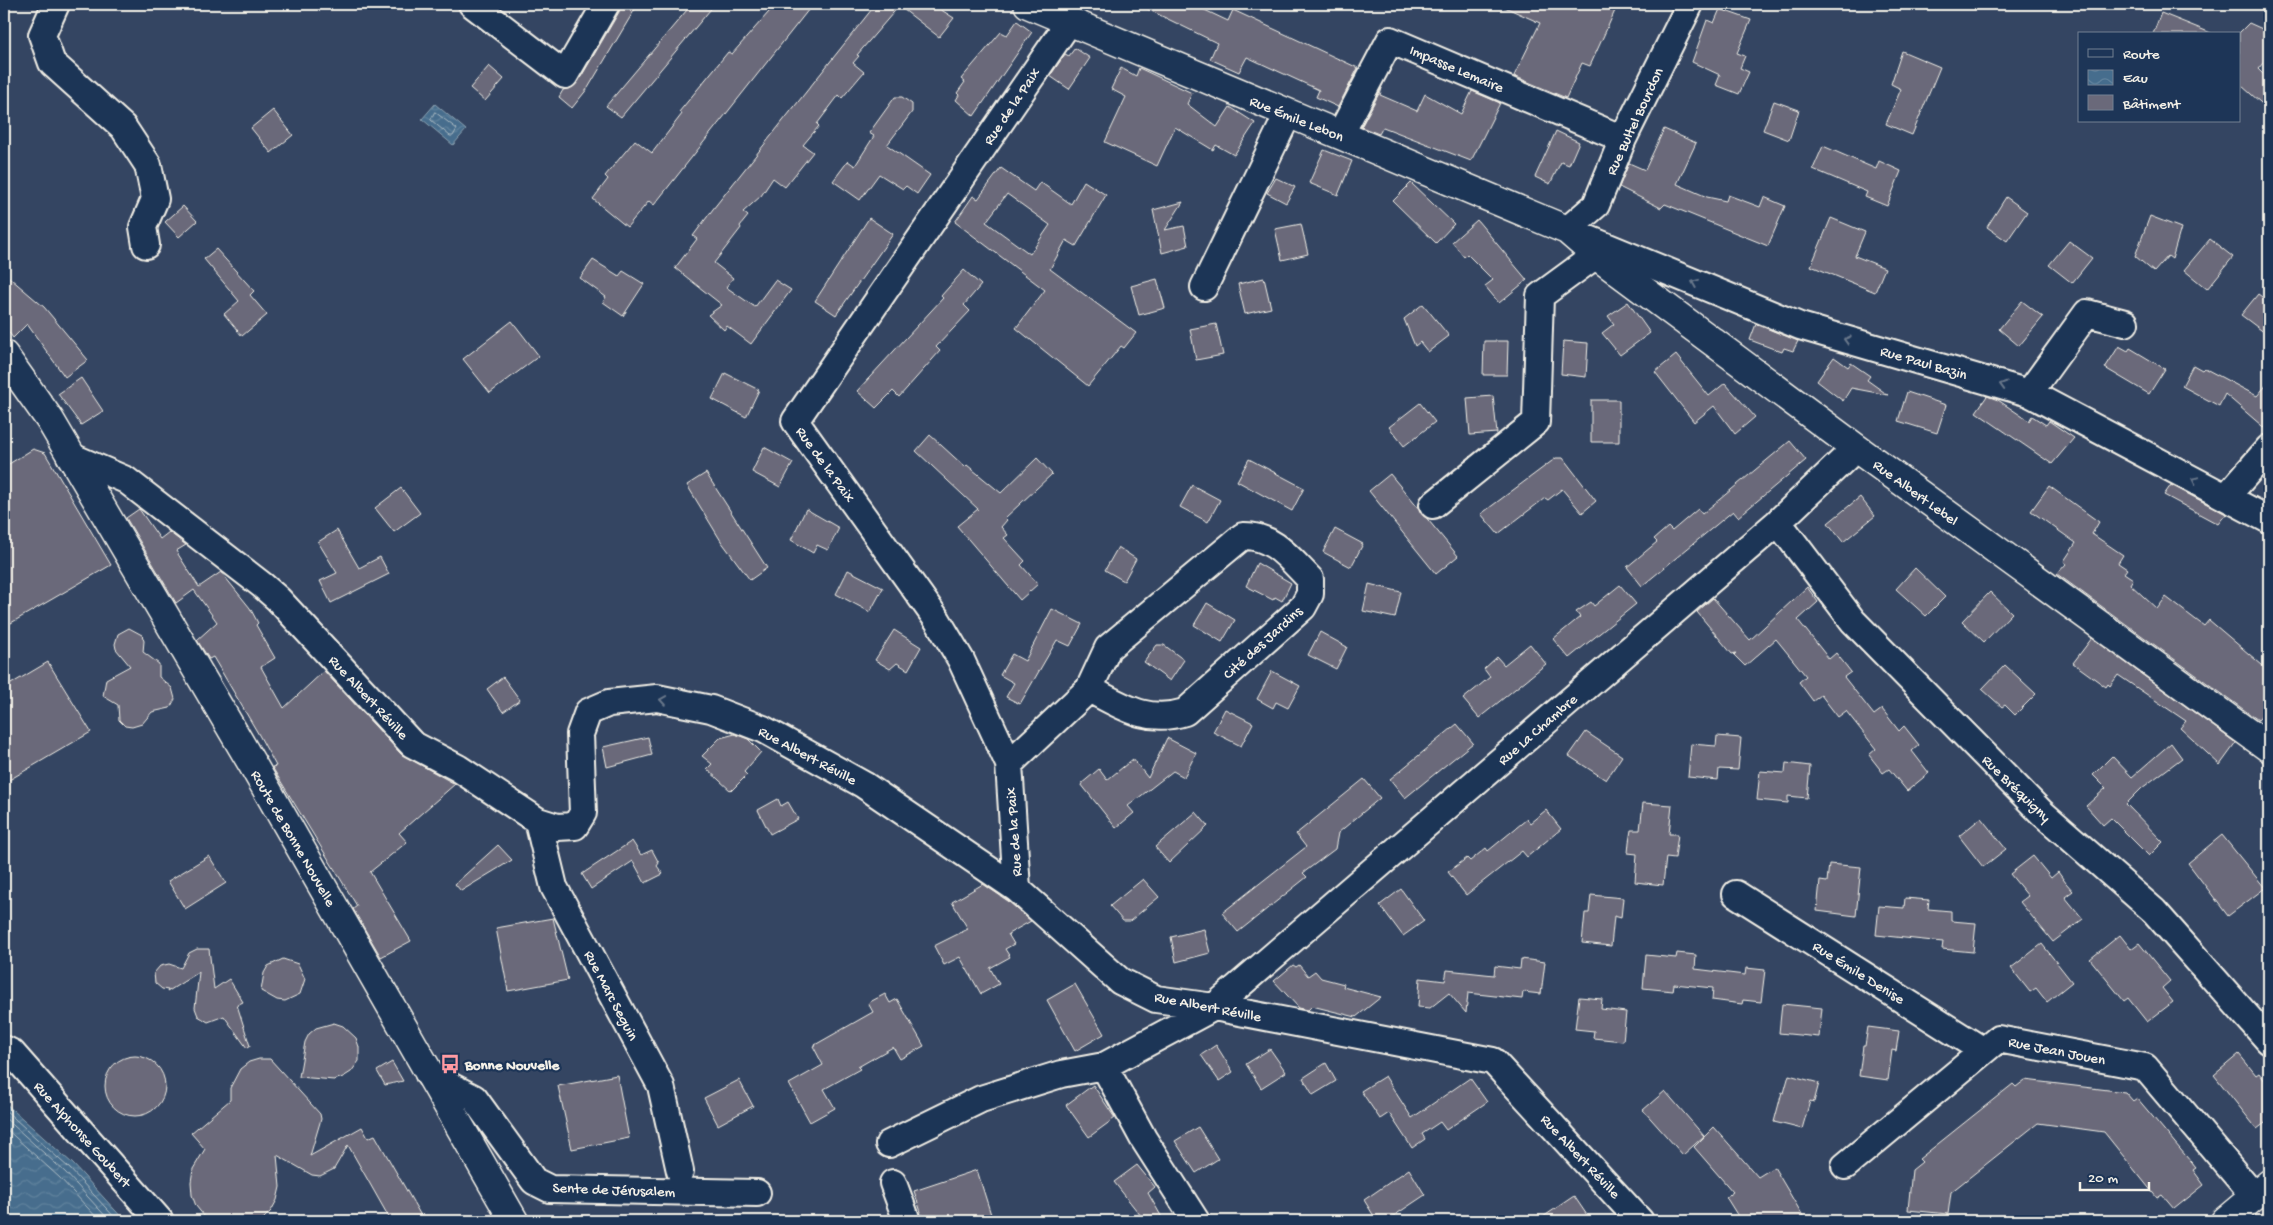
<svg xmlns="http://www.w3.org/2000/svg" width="2273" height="1225" font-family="'Gochi Hand',sans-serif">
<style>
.water{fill:url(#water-waves);stroke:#8ca2b1}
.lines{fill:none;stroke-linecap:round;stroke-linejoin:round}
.shore{stroke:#aebcc4;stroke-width:1}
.building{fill:#6a697a;stroke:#f4f1e8;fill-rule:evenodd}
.minor-casing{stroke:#f4f1e8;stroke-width:30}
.tertiary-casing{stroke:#f4f1e8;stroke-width:31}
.secondary-casing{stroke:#f4f1e8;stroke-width:31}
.minor{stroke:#1d3557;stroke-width:26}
.tertiary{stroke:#1d3557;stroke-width:28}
.secondary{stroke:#1d3557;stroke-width:28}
.oneway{stroke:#68778a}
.labels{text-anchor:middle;stroke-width:4.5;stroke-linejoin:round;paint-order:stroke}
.street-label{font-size:15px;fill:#f4f1e8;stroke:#1d3557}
.poi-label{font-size:15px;font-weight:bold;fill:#f4f1e8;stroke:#1d3557;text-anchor:start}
</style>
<defs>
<pattern id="water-waves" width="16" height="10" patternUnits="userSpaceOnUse" patternTransform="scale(1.25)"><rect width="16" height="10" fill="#466d8d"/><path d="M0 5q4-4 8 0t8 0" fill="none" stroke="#61829d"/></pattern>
</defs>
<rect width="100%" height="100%" fill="#344562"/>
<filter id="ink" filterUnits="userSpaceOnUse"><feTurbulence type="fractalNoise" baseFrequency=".02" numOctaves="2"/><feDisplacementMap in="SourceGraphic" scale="10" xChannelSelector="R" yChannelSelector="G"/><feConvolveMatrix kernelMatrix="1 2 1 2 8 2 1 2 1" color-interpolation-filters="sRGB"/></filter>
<g filter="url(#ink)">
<path class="water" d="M435,104l31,26 -13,15 -31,-26z
M4,1102l69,62 52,57h-121z"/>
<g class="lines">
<path class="shore" d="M435,112l22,17 -4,7h-3l-19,-16z
M4,1109l65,59 49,53
M4,1117l61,55 45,49
M4,1127l56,51 40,43"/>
</g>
<path class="building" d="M621,4h17l-50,84 -16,20 -13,-11 4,-7 8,-2 7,-6 41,-70z
M692,4h23l-94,113 -15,-11z
M776,4h37l-159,201 -5,-4 -22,26 -34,-28 15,-20 -3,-3 30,-36 17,13 30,-39 -3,-2 49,-60 4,2z
M876,4h56l22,14 -15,19 -40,-31 -42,49 2,1 -6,7 11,9 -22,26 -3,-3 -22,29 2,2 -16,19 10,7 -28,35 -12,-9 -12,18 -18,16 5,4 -8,10 1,2 -27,35 19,15 -7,9 29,20 20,-27 16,10 -40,54 -24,-18 -3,4 -16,-15 14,-10 -47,-37 22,-29 -4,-3 20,-27z
M1137,4h55l36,17 5,-11 125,58 -20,39 -22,-10 3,-7 -72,-33 -8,15 -29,-13 7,-16z
M1498,4h120l-28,62 -8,-3 -16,35 -52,-22 26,-53z
M1720,9l31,11 -14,33 8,3 -5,12 9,4 -10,22 -23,-9 4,-10 -28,-13 15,-42 7,3z
M2161,13l50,20v1h-58z
M1017,21l15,11 -58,84 -18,-16 3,-5 -2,-2 8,-11 -4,-3 40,-47 6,3z
M2249,23l20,9v24l-11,13 11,11v30l-27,-24 -3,3v-56z
M1075,48l15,10 -21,31 -19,-13 15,-22 4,2z
M1902,51l38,16 -28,68 -26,-11 15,-35 -10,-5z
M489,66l15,13 -19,22 -15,-13z
M1121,68l15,8 3,-8 53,25 -5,11 30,23 13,-20 25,16 -21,32 -18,-10 -3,5 -38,-23 -18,39 -52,-24 21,-45 -15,-8z
M1382,88l-2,7 37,16 8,-17 36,20 11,-23 28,12 -29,58 -88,-34 -4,7 -18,-7z
M895,97h7l10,7v8l-25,33 43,30 -13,19 -11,-8 -3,3 -24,-15 -19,26 -27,-19 15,-20 7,5 19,-30 -5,-3z
M1774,101l25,9 -10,30 -26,-10z
M273,110l20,25 -22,18 -20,-25z
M1664,129l32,14 -19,41 30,13 19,4 2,-6 32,12 4,-10 21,9 -17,40 -103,-42 -4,4 -42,-21 10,-24 16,7z
M1556,131l23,11 -10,23 -8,-3 -11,22 -15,-7z
M1823,146l53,23 3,-8 22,10 -14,35 -22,-9 2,-5 -54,-23z
M1324,150l28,11 -14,34 -29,-12z
M1001,168l33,23 6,-9 31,22 13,-23 22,14 -30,51 -10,-6 -16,29 86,64 -12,15 -3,-2 -33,40 -72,-58 29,-38 -90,-68 18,-26 5,3zM1007,194l43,31 -20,29 -44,-32z
M1276,178l19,9 -9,16 -19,-10z
M1411,183l43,41 -18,19 -43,-42z
M2006,197l21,15 -20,29 -20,-14z
M1183,202l-18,28 19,-4 4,20 -26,7 -9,-43z
M183,206l14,15 -18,16 -14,-15z
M2150,216l31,12 -9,31 -4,-3 -14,16 -19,-16z
M869,218l24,16 -57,81 -21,-14z
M1831,218l34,14 -10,24 30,12 -10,24 -64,-26z
M1477,220l50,60 -28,23 -14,-17 8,-6 -26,-26 -3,3 -12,-15z
M1301,224l7,30 -26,6 -7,-31z
M2210,239l23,18 -26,32 -23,-19z
M2069,241l23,17 -20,25 -23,-18z
M216,249l38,42 -4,4 17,20 -25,21 -18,-22 15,-13 -35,-42z
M593,260l26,16 4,-5 21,13 -21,32 -20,-14 3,-5 -26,-19z
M964,270l17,15 -17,20 6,6 -34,36 4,4 -41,46 -6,-6 -17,17 -19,-17 86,-93 -2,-2z
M4,273l40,34 44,53 -23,17 -38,-53 -14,14 -9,-12z
M1264,278l7,30 -26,6 -7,-30z
M1157,279l8,29 -26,7 -8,-29z
M2258,294l11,8v34l-28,-21z
M2022,301l21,16 -24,29 -20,-17z
M1628,302l22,31 -30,22 -18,-22 12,-9 -6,-8z
M1423,304l26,32 -21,16 -8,-10 -5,4 -11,-27z
M512,321l27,35 -49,37 -27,-34z
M1216,324l7,31 -27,5 -6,-31z
M1756,324l42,17 -5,10 -9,-3 -2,4 -32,-12z
M1484,341h24l-1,34h-24z
M1563,341l25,2 -2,34 -25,-3z
M2119,346l9,5 2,-3 35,21 -16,25 -44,-26z
M1676,355l33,41 16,-13 30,34 -20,17 -21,-28 -20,16 -39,-50z
M1834,357l14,10 3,-4 19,13 -3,4 21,15 -37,-7 -8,13 -26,-20z
M2193,365l9,5 2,-2 53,28 12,-14v50l-44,-38 -6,12 -37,-20z
M725,373l34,17 -13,27 -34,-18z
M81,378l22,33 -22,14 -23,-31z
M1907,392l39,13 -9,28 -39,-12z
M1493,396l4,37 -27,2 -3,-37z
M1987,396l11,4 31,21 3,-5 14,9 3,-4 25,17 -22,26 -76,-52z
M1591,400h28v42h-28z
M1420,403l15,19 -31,24 -15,-19z
M930,435l35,32 2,-2 34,28 36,-35 15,16 -47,44 2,2 -6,7 7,8 -4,3 21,23 -4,4 17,19 -18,16 -63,-74 21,-17 -62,-58z
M1790,441l16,19 -68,57 -5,-6 -91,75 -15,-19 30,-25 -3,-3 14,-12 4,4 26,-22 4,5z
M764,447l29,16 -13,24 -28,-15z
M33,449l12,4 66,112 -107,62v-160z
M1556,458h7l33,43 -14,12 -20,-24 -14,11 -3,-2 -47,36 -17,-20z
M1249,459l55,29 -12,23 -55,-30z
M706,473l61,95 -17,12 -29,-39 -34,-56z
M1390,474l68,82 -22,18 -67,-83z
M1192,485l28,15 -12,22 -28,-15z
M2171,485l55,29 -8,10 -54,-29z
M2049,486l50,36 -7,12 31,21 -5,8 9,6 -3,4 9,6 -3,5 27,25 9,-12 38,29 5,-6 60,51v37l-11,12 -201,-146 9,-10 -2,-3 12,-18 -45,-32z
M401,488l19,25 -26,19 -19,-24z
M1860,497l15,19 -32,26 -15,-19z
M139,509l21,30 9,-7 17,13 -10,6 23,36 22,-15 29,36 8,15 -2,2 19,33 -14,9 23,41 40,-37 77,83 54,30 -56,49 8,9 -37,30 41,69 -30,16 -28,-48 4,-3 -85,-139 4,-1 -17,-31 -46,-78 -4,2 -12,-19 20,-18 -23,-32 -18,13 -50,-85z
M806,509l33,19 -11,22 -11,-5 -4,8 -22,-13z
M1335,529l28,15 -12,23 -28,-15z
M337,530l22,38 21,-11 9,17 -58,29 -11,-22 17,-8 -19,-31z
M1118,547l18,12 -12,22 -19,-11z
M1257,563l34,20 -9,18 -7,-4 -2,3 -27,-14z
M1915,568l30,29 -19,19 -30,-27z
M848,570l35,18 -13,24 -34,-18z
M1369,584l32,8 -6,26 -32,-7z
M1620,585l16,19 -67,54 -16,-19 27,-22 -4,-5 15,-10 3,4z
M1807,587l11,15 -20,18 31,39 7,-6 15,19 -7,5 30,38 8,-6 17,22 5,-5 15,19 -7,6 17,22 -22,18 -18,-22 -6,4 -14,-18 7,-6 -30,-38 -8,6 -17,-22 -8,6 -14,-19 7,-6 -30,-37 -31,27 -11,-11 2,-2 -4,1 -35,-42 16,-14 37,42z
M1990,592l22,21 -28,29 -22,-21z
M1207,603l28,17 -13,22 -28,-17z
M1052,609l30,15 -12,22 -13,-6 -37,64 -14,-7 8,-14 -14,-8 12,-21 13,7z
M129,628l13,7 2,6 -1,11 16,12v13l13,11 3,11 -5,9 -18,4 -10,12 -10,3 -7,-1 -6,-6 -1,-15 -15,-9 3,-17 24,-13 -14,-17 -1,-5 3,-10z
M894,630l27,17 -13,23 -11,-7 -7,6 -15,-9z
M1320,632l27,15 -11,22 -28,-14z
M2092,638l144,105 -16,22 -40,-37 6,-7 -68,-46 -8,11 -2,-2 -2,3 -33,-24z
M1530,644l16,20 -67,54 -16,-19 27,-22 -6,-8 13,-12 7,8z
M1157,645h7l20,15 -14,21 -26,-19z
M48,662l43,70 -87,51v-95z
M2005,665l31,29 -21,21 -10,-10 -3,2 -20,-18z
M1272,671l28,15 -12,22 -12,-6 -3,6 -16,-9z
M503,677l17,23 -17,12 -16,-23z
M1225,709l28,14 -12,23 -28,-14z
M1457,724l16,19 -68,55 -15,-19z
M1586,732l36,24 -16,24 -37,-24z
M735,734l13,5 13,13 -17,20 3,3 -16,16 -24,-22 5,-5 -10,-8 18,-18z
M1717,736l24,2 -3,32 -19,-1 -1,11 -30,-3 3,-33 25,2z
M648,737l4,18 -45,12 -4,-20z
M1167,738l29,15 -12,24 -11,-6 -45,35 6,7 -18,15 -35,-44 18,-15 8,11 26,-21 15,19z
M2171,743l11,15 -40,30 -16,16 37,38 -14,14 -38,-38 -8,7 -17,-19 20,-18 -13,-13 19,-19 20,21z
M1786,763l24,3 -3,32 -19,-2v7l-31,-3 3,-29 25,2z
M1364,779l16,19 -42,35 -3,16 -32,24 4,4 -69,55 -16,-19 84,-66 -10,-13z
M778,799l3,7 7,-4 10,17 -28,15 -12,-24z
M1643,803l29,2 -3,29h9l-3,24 -9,-1 -3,28 -28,-3 2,-28 -9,-1 1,-11 2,-12h9z
M1546,810l15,19 -34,28 -5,-6 -56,44 -18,-23 19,-14 3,3 16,-13 2,3 39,-32 3,4z
M1196,812l12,14 -39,37 -14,-16z
M1981,818l25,31 -23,18 -24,-31z
M2222,835l43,53 -37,28 -40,-53z
M632,841l9,14 11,-5 7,13 -2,3 6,8 -18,9 -12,-22 -42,28 -9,-15z
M498,845l14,15 -51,31 -6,-7z
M209,856l17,27 -41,26 -17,-28z
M2033,856l18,22 7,-6 8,11 7,8 -8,6 18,22 -30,23 -33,-40 8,-6 -18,-22z
M1829,864l32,3 -5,49 -39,-5 3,-30 7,1z
M1143,879l16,18 -29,24h-7l-13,-15z
M983,884l25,17 23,20 -23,13 6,10 -9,5 5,8 -20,11 9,16 -18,10 -21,-37 -16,8 -10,-19 34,-17 -16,-27z
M1401,889l23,32 -21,15 -23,-31z
M1591,895l32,3 -2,20 -7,-2 -3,30 -29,-3 3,-30h4z
M1905,898l24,2 -1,9 23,2v10l25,2 -3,29 -31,-3 1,-7 -67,-7 3,-29 25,2z
M553,918l15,62 -60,11 -12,-63z
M1204,929l6,24 -34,9 -5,-25z
M2120,935l11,14 8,-6 31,38 -8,7 11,14 -26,20 -19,-24 -4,3 -34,-42z
M2042,944l30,38 -25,20 -11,-14 -6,4 -19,-24z
M197,949h12l5,40 15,-10 14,23 -6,3 13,41 -3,2 -23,-32 -16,6 -10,-6 -3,-8 4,-36 -32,20 1,-2 -6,-1 -7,-6 -1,-10 6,-7 9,-2 12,4 8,-15z
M1677,953l19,2 -1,14 50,6 1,-7 19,2 -4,32 -18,-2 -1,4 -30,-4 1,-12 -39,-4 -1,7 -30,-3 3,-33 30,3z
M283,959l15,5 7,15 -5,15 -15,7 -8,-1 -16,-9 3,-18 4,-7z
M1521,959l24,3 -4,32 -18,-2 -1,7 -54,-6 -2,20 -17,-20 -19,15 -12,-1 2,-29 25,3 2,-11 47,5 1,-9 25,3z
M1293,965l3,2 3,-2 9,11 7,-5 6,7 23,6 -1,3 38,10 -25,20 -44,-11 -4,4 -9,-2 -25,-27z
M1075,984l29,50 -29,17 -28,-51z
M885,994l5,9 7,-4 27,47 -24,13 -7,-12 -35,20 2,2 -36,20 11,19 -25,14 -21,-38 34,-19 -10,-19 60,-34 -5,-9z
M1579,997l23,2 -1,10 25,3 -3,29 -30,-3 1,-7 -19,-2z
M1782,1004l40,4 -3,29 -40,-4z
M334,1023l9,3 13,12 3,9v14l-8,11 -8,5 -9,3 -35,-3 6,-35 4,-8 7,-6z
M1868,1027l31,4 -3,20 -4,-1 -4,30 -29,-4 4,-30h2z
M1216,1045l17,27 -14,9 -18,-26z
M1270,1049l16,23 -25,16 -15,-24z
M2239,1054l17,21 3,-2 10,13v34l-12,9 -43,-54z
M105 1086a30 30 0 1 1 60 0a30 30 0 1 1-60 0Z
M259,1059h11l50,55 1,5 -11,37 52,-29 6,11 7,-3 49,86h-33l-43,-76 -14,24 -14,7 -8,-1 -35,-20 3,32 -3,13 -6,11 -10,10h-50l-7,-5 -8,-10 -4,-11 -1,-13 2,-13 12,-20 -14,-16 39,-33v-12l10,-19 9,-7z
M392,1062l11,19 -18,4 -8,-14z
M1326,1063l10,18 -23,14 -10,-17z
M617,1075l12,63 -57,11 -14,-63z
M1789,1075l30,8 -5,19 -4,-1 -8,28 -28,-7 8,-30 2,1z
M1385,1076l27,42 58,-40 17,24 -41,28 -6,-8 -18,12 3,5 -13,9 -23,-35 -9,6 -19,-28z
M739,1080l14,26 -35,19 -14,-27z
M2025,1080l100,12 8,9 4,-3 59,70 -3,2 11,15 -30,24 -12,-14 -5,3 -53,-66 -66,-9 -87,69 -3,22 -40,-4 4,-40 10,-8 -3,-3 94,-75 3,3z
M1093,1085l22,33 -26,19 -23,-32z
M1665,1091l39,45 -21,19 -40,-45z
M1198,1127l20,32 -22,14 -21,-32z
M1714,1127l44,50 16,-10 32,54h-65l-15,-24 7,-5 -39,-45z
M1137,1165l18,22 -7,6 16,28h-19l-31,-39z
M1409,1169l16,26 -39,26h-9l-13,-21z
M977,1170l16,51h-69l-10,-30z
M1574,1196l17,25h-54z"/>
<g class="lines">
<defs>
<path id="minor" d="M56,4l-14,31 10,28 71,64 25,38 7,34 -12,28 3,18
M472,4l93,71 41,-71
M1690,4l-67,135 -27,66 -29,25 233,96 229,67 240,127
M1340,135l50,-95 233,99
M1204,287l84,-173
M2029,393l58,-80 38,10
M70,456l56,24 136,105 16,14 134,145 46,24 80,53 19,6 18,-1 8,-13 -3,-79 8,-22 21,-9 48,-5 54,11 52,20 101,56 153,104 103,92 36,18 58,8 279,54 147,160
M2227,496l42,-48
M1433,505l103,-83 4,-126 56,-41
M1778,522l75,99 188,191 113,99 115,130
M1009,764l80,-75 19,-41 135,-112c30,-1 47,23 67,43v15l-7,13 -118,105c-39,12 -62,-6 -96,-23
M538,821l16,66 107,199 19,85
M1017,889l-8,-125 -48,-104 -23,-39 -143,-200 274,-399
M1736,894l246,156
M4,1049l8,4 148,168
M1104,1066l39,72 53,83
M429,1075l45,23 60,83 16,8 207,4
M889,1144l92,-45 80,-25 43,-8 110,-59 564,-485 78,-74
M1845,1166l153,-127 147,28 109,129
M893,1183l14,38"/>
<path id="tertiary" d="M1028,4l539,226 29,25 260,193 413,300
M2225,1221l44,-37"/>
<path id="secondary" d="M4,355l46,65 204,347 260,454"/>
</defs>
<use href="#minor" class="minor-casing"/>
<use href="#tertiary" class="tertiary-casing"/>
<use href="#secondary" class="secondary-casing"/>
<use href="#minor" class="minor"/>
<use href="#tertiary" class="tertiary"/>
<use href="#secondary" class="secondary"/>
</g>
<defs><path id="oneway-chevron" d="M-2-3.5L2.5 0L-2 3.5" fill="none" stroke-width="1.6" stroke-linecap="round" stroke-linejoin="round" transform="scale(1.25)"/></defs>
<g class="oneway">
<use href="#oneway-chevron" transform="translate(1695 283) rotate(-158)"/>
<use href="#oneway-chevron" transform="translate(1847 340) rotate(-164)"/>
<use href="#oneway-chevron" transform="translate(2003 385) rotate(-164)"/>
<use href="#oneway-chevron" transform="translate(2195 480) rotate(-154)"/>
<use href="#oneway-chevron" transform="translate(663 700) rotate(-171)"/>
</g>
</g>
<defs>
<symbol id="bus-bare" viewBox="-9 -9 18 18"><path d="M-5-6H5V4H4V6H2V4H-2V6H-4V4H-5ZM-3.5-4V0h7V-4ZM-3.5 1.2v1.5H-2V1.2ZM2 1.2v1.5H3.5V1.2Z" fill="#ff9aa2" stroke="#1d3557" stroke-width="2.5" paint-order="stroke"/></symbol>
</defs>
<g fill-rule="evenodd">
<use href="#bus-bare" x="436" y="1050" width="28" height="28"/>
</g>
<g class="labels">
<g class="street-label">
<text transform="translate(1457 68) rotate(23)" y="5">Impasse Lemaire</text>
<text transform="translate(1011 106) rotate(-56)" y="5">Rue de la Paix</text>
<text transform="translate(1297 118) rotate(22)" y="5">Rue Émile Lebon</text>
<text transform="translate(1634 121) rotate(-65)" y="5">Rue Bultel Bourdon</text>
<text transform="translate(1924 362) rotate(16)" y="5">Rue Paul Bazin</text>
<text transform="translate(826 464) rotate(54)" y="5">Rue de la Paix</text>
<text transform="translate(1916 492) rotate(36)" y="5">Rue Albert Lebel</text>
<text transform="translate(1262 642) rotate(-42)" y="5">Cité des Jardins</text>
<text transform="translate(369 697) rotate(47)" y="5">Rue Albert Réville</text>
<text transform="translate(1537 729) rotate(-41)" y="5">Rue La Chambre</text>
<text transform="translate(808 755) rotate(28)" y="5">Rue Albert Réville</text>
<text transform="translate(2017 788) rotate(44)" y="5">Rue Bréquigny</text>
<text transform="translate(1013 832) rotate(-94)" y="5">Rue de la Paix</text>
<text transform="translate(294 838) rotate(60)" y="5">Route de Bonne Nouvelle</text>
<text transform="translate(1859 972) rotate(32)" y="5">Rue Émile Denise</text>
<text transform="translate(612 995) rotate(62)" y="5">Rue Marc Seguin</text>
<text transform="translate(1208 1006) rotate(11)" y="5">Rue Albert Réville</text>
<text transform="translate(2057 1050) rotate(11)" y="5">Rue Jean Jouen</text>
<text transform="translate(83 1134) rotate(48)" y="5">Rue Alphonse Goubert</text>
<text transform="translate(1581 1156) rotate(47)" y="5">Rue Albert Réville</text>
<text transform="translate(614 1189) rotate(2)" y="5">Sente de Jérusalem</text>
</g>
<g class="poi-label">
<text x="465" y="1069">Bonne Nouvelle</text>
</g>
</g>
<rect width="2273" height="1225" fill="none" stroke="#1d3557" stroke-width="20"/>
<rect x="10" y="10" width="2253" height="1205" fill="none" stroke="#f4f1e8" stroke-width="2" filter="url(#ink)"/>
<rect x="2078" y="32" width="162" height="90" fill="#1d3557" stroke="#738091"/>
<rect x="2088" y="49" width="25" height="8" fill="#1d3557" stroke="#738091"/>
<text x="2123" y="58" font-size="15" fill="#f4f1e8">Route</text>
<rect x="2088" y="70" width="25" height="15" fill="url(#water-waves)" stroke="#738091"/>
<text x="2123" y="82" font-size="15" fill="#f4f1e8">Eau</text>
<rect x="2088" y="95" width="25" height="15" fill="#6a697a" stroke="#738091"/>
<text x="2123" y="108" font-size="15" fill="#f4f1e8">Bâtiment</text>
<path d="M2080 1182v8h69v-8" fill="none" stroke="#f4f1e8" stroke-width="2.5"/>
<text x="2088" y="1182" font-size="15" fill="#f4f1e8" stroke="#1d3557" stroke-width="4" paint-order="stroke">20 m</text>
</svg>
